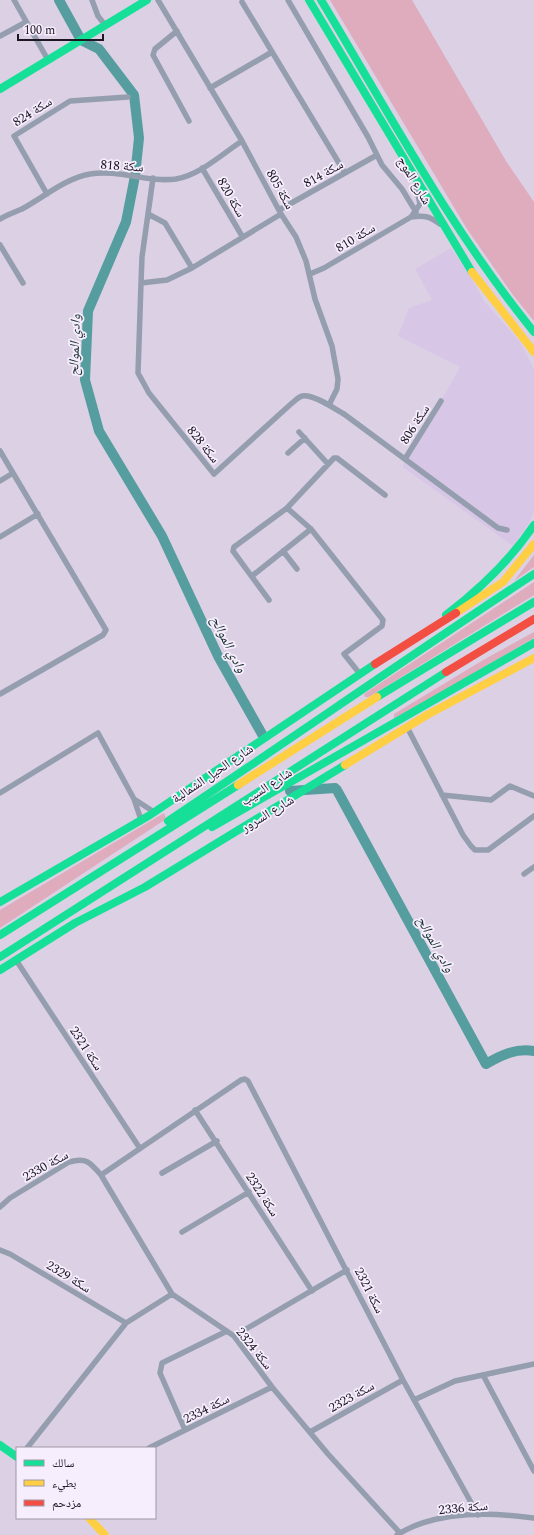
<svg xmlns="http://www.w3.org/2000/svg" width="534" height="1535" font-family="Spectral,'Noto Naskh Arabic',serif">
<style>
.built{fill:#d8c6e7}
.grass{fill:#deacbc}
.lines{fill:none;stroke-linecap:round;stroke-linejoin:round}
.river{stroke:#569d9f;stroke-width:10}
.street{stroke:#949eae;stroke-width:5.5}
.fast{stroke:#16e098;stroke-width:8}
.slow{stroke:#ffcf43;stroke-width:8}
.jam{stroke:#f24e42;stroke-width:8}
.labels{text-anchor:middle;stroke-width:3.5;stroke-linejoin:round;paint-order:stroke}
.street-label{font-size:13px;fill:#1d1623;stroke:#f6eefd}
.water-label{font-size:14px;font-style:italic;fill:#1a312f;stroke:#f6eefd}
</style>
<rect width="100%" height="100%" fill="#dbd0e4"/>
<path class="built" d="M451,248l19,27 14,26 36,41 14,27v142l-5,12 -16,23 -110,-79 2,-8 36,-58 19,-34 -62,-31 11,-28 23,-8 -17,-31z"/>
<path class="grass" d="M330,0h82l94,161 28,41v119l-21,-26 -46,-66z
M534,555v12l-20,14z
M534,582v13l-165,102h-4l-1,-3z
M534,632v6l-121,71 -19,9v-4l91,-55z
M164,813l2,6 -166,109v-18z"/>
<g class="lines">
<path class="river" d="M59,0l22,40 18,9 35,46 5,43 -4,38 -9,46 -38,89 -3,69 14,51 63,105 56,120 44,78
M290,791l45,-3 2,2
M338,792l148,272c15,-9 30,-16 48,-13"/>
<path class="street" d="M14,0l34,60
M92,0l6,16 7,9
M158,0l84,141 39,73 15,23 10,24 9,38 17,47 6,33 -1,10 -8,16
M288,0l80,137 14,28 20,24 14,23
M242,2l103,171
M177,31l-22,18 -2,6 36,66
M0,36l26,-14
M210,88l62,-36
M202,168l40,68
M47,194l-33,-58 56,-35 58,-4
M279,210l98,-55
M148,214l17,9 27,45
M281,214l-89,54 -25,12 -26,3 -3,90 11,20 65,81 78,-71c3,-2 6,-6 10,-7 10,-3 33,13 42,18l154,114 9,2
M411,217c13,-2 18,-1 29,7
M0,219c7,-4 15,-7 22,-10 22,-12 44,-31 68,-35 29,-5 58,9 86,5 24,-4 46,-25 66,-38
M0,245l23,38
M310,274l14,-6 87,-51 9,-13 -4,-18
M141,283l1,-26 11,-79
M299,432l29,32
M0,451l106,179 -3,5 -103,59
M288,453l17,-15
M405,459l36,-58
M0,481l13,-8
M287,508l24,21 72,91 -1,6 -38,28 16,20
M0,537l38,-23
M283,551l14,18
M252,576l59,-47
M269,600l-36,-49 1,-4 53,-39 47,-50h3l48,37
M407,727l56,108 8,11 4,4h13l46,-34
M0,793l98,-60 36,66 7,21
M442,795l49,5 19,-14 24,10
M134,799l20,13
M524,874l10,-7
M16,960l123,187
M195,1110l117,181
M162,1173l55,-32
M101,1175l140,-95 4,-1 3,2 155,299 75,135
M0,1207l10,-9 59,-36c17,-5 21,0 32,13l71,119 62,42 38,51 56,67 72,79
M182,1232l67,-40
M0,1250l10,4 116,69
M234,1336l113,-66
M483,1375l51,96
M414,1400l41,-19 79,-17
M185,1430l-25,-57 2,-10 65,-32
M310,1432l93,-52
M27,1448l99,-125 46,-29
M149,1448l123,-61
M397,1535c39,-25 93,-23 137,-17"/>
<path class="fast" d="M309,0l163,272
M321,0c68,113 130,230 213,332
M0,89l147,-89
M446,615c34,-26 64,-54 88,-90
M377,697l157,-95
M168,821c123,-82 243,-166 366,-247
M212,827l322,-184
M0,902l150,-87 225,-151
M0,935l238,-150
M0,957l446,-285
M0,970l75,-47 70,-36 200,-122
M0,1445l17,12"/>
<path class="slow" d="M472,272l62,80
M456,613l47,-31 31,-38
M345,765l82,-50 107,-57
M238,785l139,-88
M89,1518l16,17"/>
<path class="jam" d="M375,664l81,-51
M446,672l88,-53"/>
</g>
<g class="labels">
<g class="street-label">
<text transform="translate(32 111) rotate(-32)" y="5">سكة 824</text>
<text transform="translate(122 165) rotate(4)" y="5">سكة 818</text>
<text transform="translate(323 173) rotate(-29)" y="5">سكة 814</text>
<text transform="translate(415 180) rotate(59)" y="5">شارع الموج</text>
<text transform="translate(281 189) rotate(61)" y="5">سكة 805</text>
<text transform="translate(232 197) rotate(60)" y="5">سكة 820</text>
<text transform="translate(355 237) rotate(-31)" y="5">سكة 810</text>
<text transform="translate(414 424) rotate(-58)" y="5">سكة 806</text>
<text transform="translate(204 444) rotate(51)" y="5">سكة 828</text>
<text transform="translate(212 773) rotate(-34)" y="5">شارع الحيل الشمالية</text>
<text transform="translate(266 786) rotate(-33)" y="5">شارع السيب</text>
<text transform="translate(267 813) rotate(-31)" y="5">شارع السرور</text>
<text transform="translate(87 1048) rotate(57)" y="5">سكة 2321</text>
<text transform="translate(45 1165) rotate(-29)" y="5">سكة 2330</text>
<text transform="translate(263 1194) rotate(57)" y="5">سكة 2322</text>
<text transform="translate(69 1276) rotate(31)" y="5">سكة 2329</text>
<text transform="translate(370 1290) rotate(63)" y="5">سكة 2321</text>
<text transform="translate(255 1348) rotate(51)" y="5">سكة 2324</text>
<text transform="translate(351 1396) rotate(-29)" y="5">سكة 2323</text>
<text transform="translate(206 1408) rotate(-26)" y="5">سكة 2334</text>
<text transform="translate(463 1507) rotate(-5)" y="5">سكة 2336</text>
</g>
<g class="water-label">
<text transform="translate(74 345) rotate(-88)" y="5">وادي الموالح</text>
<text transform="translate(229 644) rotate(63)" y="5">وادي الموالح</text>
<text transform="translate(436 944) rotate(61)" y="5">وادي الموالح</text>
</g>
</g>
<rect x="16" y="1447" width="140" height="72" fill="#f6eefd" stroke="#9f98a6"/>
<rect x="24" y="1460" width="20" height="6" fill="#16e098" stroke="#9f98a6"/>
<text x="52" y="1467" font-size="12" fill="#1d1623">سالك</text>
<rect x="24" y="1480" width="20" height="6" fill="#ffcf43" stroke="#9f98a6"/>
<text x="52" y="1487" font-size="12" fill="#1d1623">بطيء</text>
<rect x="24" y="1500" width="20" height="6" fill="#f24e42" stroke="#9f98a6"/>
<text x="52" y="1507" font-size="12" fill="#1d1623">مزدحم</text>
<path d="M18 34v6h85v-6" fill="none" stroke="#1d1623" stroke-width="2"/>
<text x="24" y="34" font-size="12" fill="#1d1623" stroke="#f6eefd" stroke-width="3" paint-order="stroke">100 m</text>
</svg>
